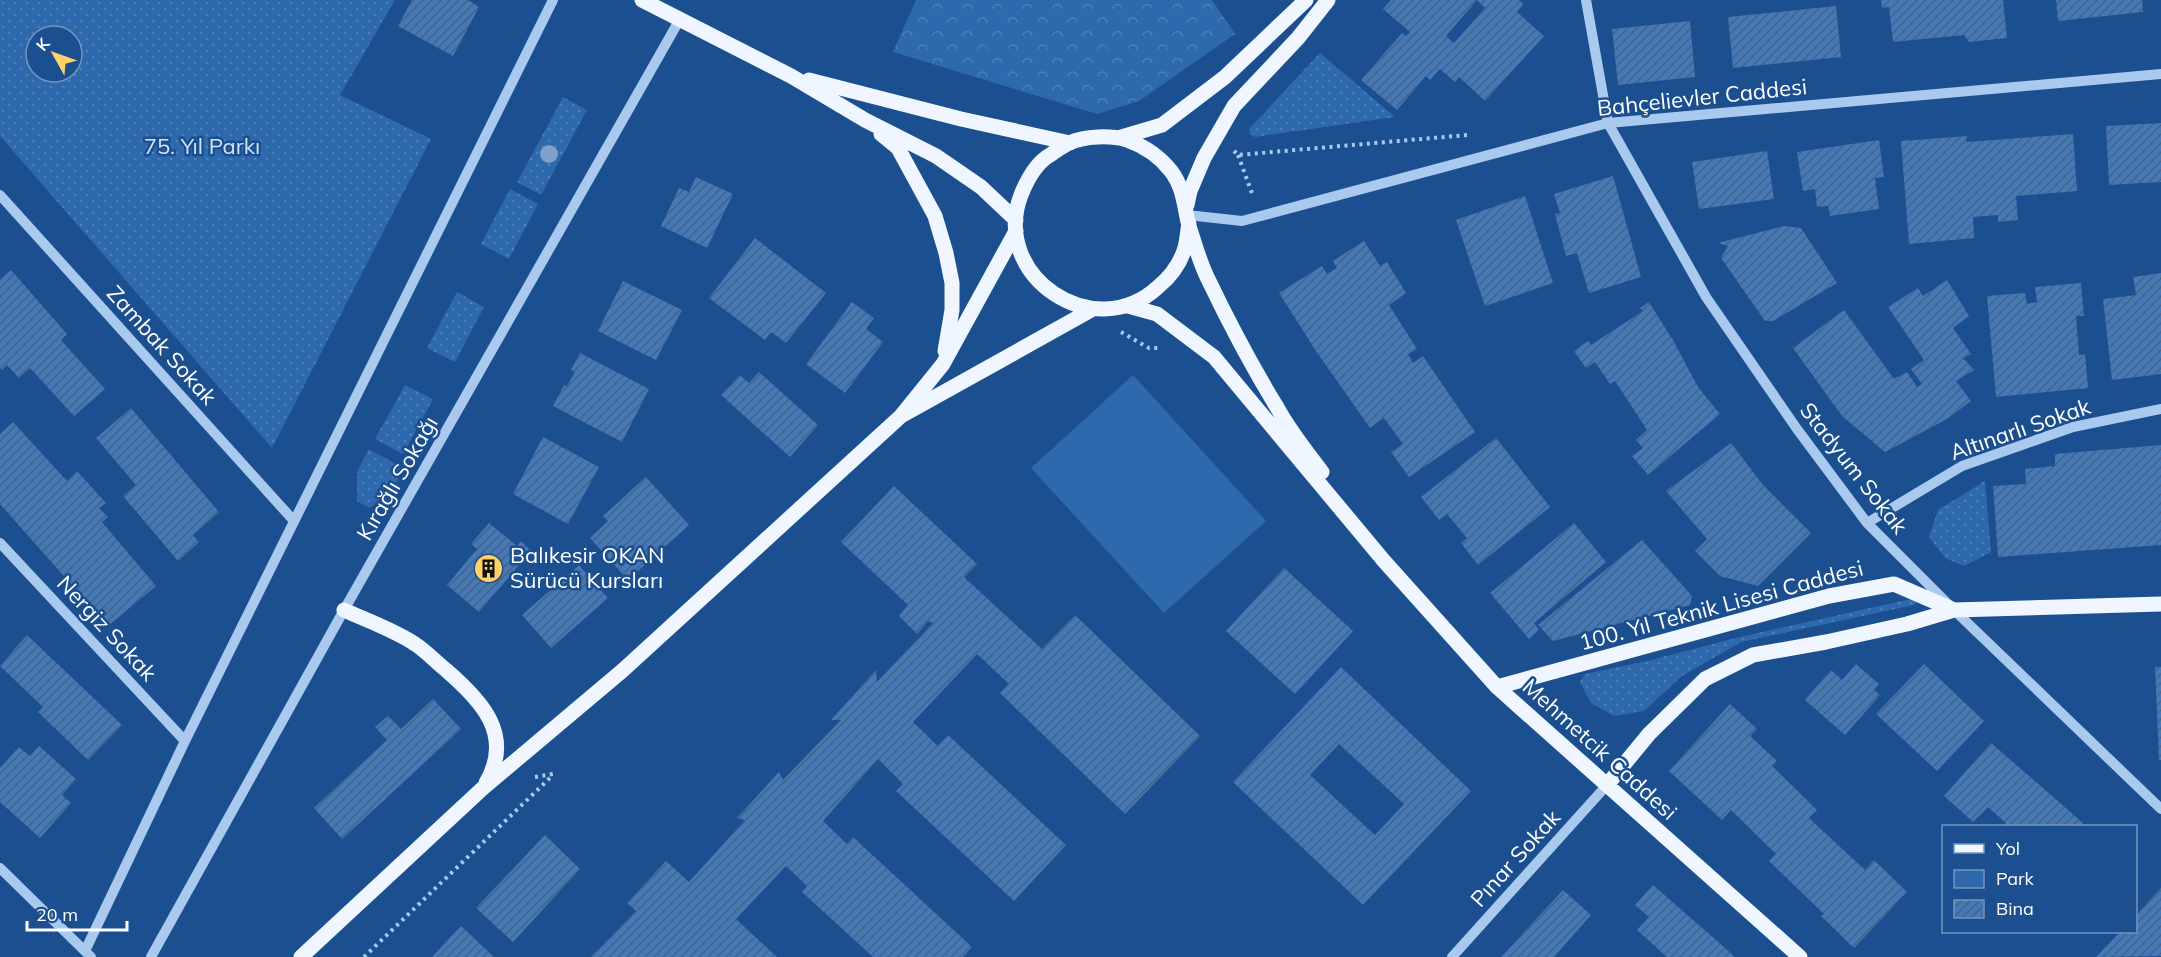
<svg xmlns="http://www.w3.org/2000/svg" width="2161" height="957" font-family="Mulish,sans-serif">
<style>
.green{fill:url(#green-dots);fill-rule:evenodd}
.forest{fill:url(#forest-crowns)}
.pitch{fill:#2e69ad}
.building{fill:url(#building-hatch);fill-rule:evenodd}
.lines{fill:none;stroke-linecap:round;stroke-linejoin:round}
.path{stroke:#a9c9ee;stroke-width:4;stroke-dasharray:3 4.5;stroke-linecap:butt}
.minor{stroke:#a9c9ee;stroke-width:10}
.major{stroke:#f0f6ff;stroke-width:15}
.tree{fill:#7ea0ca}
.labels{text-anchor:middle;stroke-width:5;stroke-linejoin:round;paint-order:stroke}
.street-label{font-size:22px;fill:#fff;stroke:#1b4f8f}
.park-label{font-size:22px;fill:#cfe3fa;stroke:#1b4f8f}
.poi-label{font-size:22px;fill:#fff;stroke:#1b4f8f;text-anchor:start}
</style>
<defs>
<pattern id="green-dots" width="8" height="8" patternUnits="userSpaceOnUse" patternTransform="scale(1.5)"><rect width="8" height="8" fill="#2e69ad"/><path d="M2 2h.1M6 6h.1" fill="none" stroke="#4d80b9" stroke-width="1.8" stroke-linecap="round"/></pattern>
<pattern id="forest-crowns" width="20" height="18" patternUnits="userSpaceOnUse" patternTransform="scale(1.5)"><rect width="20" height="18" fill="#2e69ad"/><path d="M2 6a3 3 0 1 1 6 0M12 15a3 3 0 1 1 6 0" fill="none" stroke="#4d80b9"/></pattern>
<pattern id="building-hatch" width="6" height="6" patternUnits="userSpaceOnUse" patternTransform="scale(1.5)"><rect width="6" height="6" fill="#4478b7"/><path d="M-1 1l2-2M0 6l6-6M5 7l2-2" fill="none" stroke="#486282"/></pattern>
</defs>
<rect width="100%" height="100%" fill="#1b4f8f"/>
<path class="green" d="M0,0h395l-55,95 91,44 -159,309 -272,-312zM36,36h36v36h-36z
M1320,53l75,64 -140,20 -5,-3 -1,-5z
M563,97l24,13 -46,85 -24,-13z
M510,189l28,15 -29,55 -28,-15z
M457,292l27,15 -29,55 -28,-14z
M405,385l28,14 -30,55 -28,-15z
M369,449l36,20 -14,22 -22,17 -12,-7v-29z
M1985,481l6,71 -27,14 -19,-8 -16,-21 9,-27z
M1911,599l8,2 -5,4 -173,37 -59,34 -38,35 -30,5 -23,-13 -11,-21 5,-8 62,-13 93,-24z"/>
<path class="forest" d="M916,0h296l23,34 -96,67 -42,13 -204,-62z"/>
<path class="pitch" d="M1133,375l133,146 -102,92 -133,-145z"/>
<path class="building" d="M412,0h56l11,7 -26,49 -55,-30z
M1391,0h128l4,4 -6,8 27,24 -59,65 -26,-24 -4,5 -15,-13 -10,11 -4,-4 -29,34 -36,-30 41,-47 4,3 4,-4 -27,-23zM1477,0l8,8 -31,35 -8,-7z
M1881,0h122l4,38 -38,4 -5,-7 -71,7 -4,-35 -7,1z
M2056,0h86l1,12 -85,9z
M1836,6l5,51 -108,11 -5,-51z
M1690,21l5,56 -77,8 -6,-56z
M2161,123v59l-52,3 -3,-59z
M2073,134l4,57 -61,5 2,24 -20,2v-7l-25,2 1,21 -65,6 -8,-103 66,-5 -1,6z
M1879,140l5,37 -9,1 4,31 -49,7 -2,-10 -11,1 -2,-18 -12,2 -6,-39z
M1767,151l7,48 -75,10 -7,-47z
M1613,176l28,101 -52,16 -12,-40 -11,3 -11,-42 5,-1 -6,-19z
M696,177l37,17 -26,54 -46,-22 18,-38 10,4z
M1525,196l28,87 -68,23 -29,-86z
M1784,226l17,2 36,55 -64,38h-8l-44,-63 7,-12 -10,-3z
M755,238l71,55 -40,50 -15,-11 -6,8 -56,-42z
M1364,241l16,25 7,-4 19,31 -17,12 28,44 -9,5 5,9 10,-7 52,76 -66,45 -18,-25 12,-8 -19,-26 -14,10 -54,-77 -37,-58 43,-27 5,8 10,-6 -4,-7z
M11,270l56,64 -6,6 44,49 -31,27 -44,-48 -11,10 -12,-13 -5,5 -2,-2v-88z
M2161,273v101l-49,6 -9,-81 33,-4 -3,-18z
M1947,280l22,36 -16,12 18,26 -8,4 11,12 -18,11 15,20 -24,18 -62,33 -43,-36 -49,-68 51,-38 50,69 13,-7 10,15 5,-3 -11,-15 13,-9 -36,-53 30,-19 5,8z
M623,281l59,29 -26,50 -58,-29z
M2081,283l3,33h-8l3,39 6,-1 3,34 -92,9 -9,-101 38,-3 2,11 10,-2 -2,-15z
M852,302l22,16 -8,11 17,13 -38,51 -39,-29z
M1649,302l25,40 24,45 22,27 -72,61 -16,-19 11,-8 -7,-8 11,-10 -32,-49 -5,3 -15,-22 -9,6 -12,-17 14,-10 3,4 52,-34 -3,-3z
M580,353l69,36 -27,53 -69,-36 11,-21 3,1 8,-14 -4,-2z
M759,372l59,53 -28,32 -69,-62 19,-20 9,8z
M131,408l88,104 -26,23 6,7 -21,19 -55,-65 13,-11 -40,-47z
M13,422l54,59 10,-10 29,32 -7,5 9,9 -6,5 54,64 -48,40 -108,-122v-70z
M543,437l56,30 -31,57 -55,-30z
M1496,438l54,69 -72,58 -17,-22 6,-5 -20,-24 -8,6 -18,-23z
M1731,443l32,42 48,48 -53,53 -38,-10 -25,-25 12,-12 -41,-48z
M2161,445v100l-163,12 -5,-71 33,-2 -1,-15 30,-3v-12z
M646,477l43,48 -61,55 -38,-42 18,-17 -5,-5z
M894,486l83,78 -13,13 78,72 33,-34 125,121 -75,78 -125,-121 9,-9 -32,-30 -64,68 25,24 10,-11 118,110 -52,56 -118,-110 7,-7 -25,-25 -55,62 24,23 6,-7 119,110 -9,10h-90l-71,-65 5,-6 -21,-20 -50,53 41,38h-186l45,-46 -9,-8 39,-42 23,21 56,-62 -8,-2 42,-46 4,8 58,-60h-10l45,-50 1,12 56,-59 -5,-2 -11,13 -18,-18 9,-11 -67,-63z
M489,523l28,23 4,-5 10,10 -52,61 -32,-27 30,-36 -6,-5z
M1574,523l32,39 -72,61 5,7 -10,9 -39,-46z
M1642,540l50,56 -2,9 -137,36 -15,-16z
M579,565l29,33 -57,50 -29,-33z
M1284,568l69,63 -58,63 -69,-63z
M27,635l95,90 -34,35 -50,-48 5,-5 -43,-41z
M1856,664l23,20 -5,6 6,5 -35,40 -40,-35 26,-30 11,10z
M1924,664l60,57 -47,50 -61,-57z
M1341,667l130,124 -108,114 -130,-123zM1339,744l65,60 -29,31 -65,-60z
M2155,667h6v93h-2z
M433,699l28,30 -119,110 -28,-31 73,-68 -12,-13 13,-11 13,13z
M1730,704l27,25 -7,7 27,25 -5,5 45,44 -8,8 56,52 9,-10 33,32 -53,56 -33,-32 3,-2 -55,-53 7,-7 -45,-44 -9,10 -53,-49z
M1991,743l76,66 19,17h-84l4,-3 -18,-16 -15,15 -29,-26z
M39,746l37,33 -14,16 9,8 -31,35 -40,-36v-34l19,-21 11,9z
M545,835l35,34 -67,73 -37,-34z
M1653,885l71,62 11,10h-68l-30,-27 12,-13 -14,-12z
M2161,888v68l-65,1 24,-25h16v-17z
M1563,890l28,25 -37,42h-53z
M461,926l33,31h-62z"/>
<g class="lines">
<path class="path" d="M1234,151l4,4 229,-20
M1238,155l15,41
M1121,332l28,16h11
M535,777l18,-3
M364,957l189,-182"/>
<path class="minor" d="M1586,0l22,123 98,174 91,132 70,94 87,87 207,199
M0,195l294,326
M1187,215l55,6 366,-98 553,-49
M1867,523l95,-57 111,-39 88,-18
M0,543l185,198
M0,868l91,89
M85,951l100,-210 368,-741
M151,957l193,-347 336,-591
M1452,957l155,-172"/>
<path class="major" d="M642,0l149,76 74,44 71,36 45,31 35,33
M809,80l152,39 109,24
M881,134l17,14 37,68 11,37 6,30v27l-7,41
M1118,138l44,-13 63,-48 81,-77
M1187,205l3,-14 14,-33 30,-52 64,-68 30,-38
M1189,224c-2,9 -2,19 -5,27 -5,14 -15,27 -26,36 -64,59 -168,-11 -137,-92 6,-15 15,-32 29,-40 6,-4 12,-9 19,-12 16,-7 41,-8 58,-3 17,6 33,17 44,31 13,17 13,36 18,55 6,18 11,38 20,55 21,44 44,87 69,128 12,22 29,43 44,63
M1016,231l-73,133 -42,52 192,-107
M1128,306l29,8 57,43 170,204 113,126 303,270
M344,610c22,10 52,21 71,34 11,7 21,18 31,26 36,31 68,65 40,113
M1497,687l332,-91 65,-12 60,26
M1607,785l42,-51 56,-55 48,-24 73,-13 81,-18 47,-14 207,-6
M301,957l182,-169 139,-117 279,-255"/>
</g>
<circle class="tree" cx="549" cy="154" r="9"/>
<defs>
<symbol id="building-disc" viewBox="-11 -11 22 22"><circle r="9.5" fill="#ffd166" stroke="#1b4f8f"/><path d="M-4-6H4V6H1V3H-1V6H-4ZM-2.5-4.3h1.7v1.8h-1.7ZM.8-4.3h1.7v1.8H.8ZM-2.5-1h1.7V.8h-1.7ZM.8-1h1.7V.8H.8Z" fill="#111"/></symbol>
</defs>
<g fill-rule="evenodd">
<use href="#building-disc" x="472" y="552" width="33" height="33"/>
</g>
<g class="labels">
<g class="street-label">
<text transform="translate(1702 97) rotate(-6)" y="8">Bahçelievler Caddesi</text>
<text transform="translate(162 345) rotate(48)" y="8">Zambak Sokak</text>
<text transform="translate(2020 429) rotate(-19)" y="8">Altınarlı Sokak</text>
<text transform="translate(1854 468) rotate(52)" y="8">Stadyum Sokak</text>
<text transform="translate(397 478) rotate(-60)" y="8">Kırağlı Sokağı</text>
<text transform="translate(1721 605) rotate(-15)" y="8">100. Yıl Teknik Lisesi Caddesi</text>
<text transform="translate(107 628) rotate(47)" y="8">Nergiz Sokak</text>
<text transform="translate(1600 749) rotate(42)" y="8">Mehmetcik Caddesi</text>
<text transform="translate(1515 858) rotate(-48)" y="8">Pınar Sokak</text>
</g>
<g class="park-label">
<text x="202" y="154">75. Yıl Parkı</text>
</g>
<g class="poi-label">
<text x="510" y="563">Balıkesir OKAN<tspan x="510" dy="25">Sürücü Kursları</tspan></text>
</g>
</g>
<rect x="1942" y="825" width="195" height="108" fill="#1b4f8f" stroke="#7695bc" stroke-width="1.5"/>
<rect x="1954" y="844" width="30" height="9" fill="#f0f6ff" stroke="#7695bc" stroke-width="1.5"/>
<text x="1996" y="855" font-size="18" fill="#ffffff">Yol</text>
<rect x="1954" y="870" width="30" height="18" fill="#2e69ad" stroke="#7695bc" stroke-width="1.5"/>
<text x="1996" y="885" font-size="18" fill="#ffffff">Park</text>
<rect x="1954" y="900" width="30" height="18" fill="url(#building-hatch)" stroke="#7695bc" stroke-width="1.5"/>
<text x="1996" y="915" font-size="18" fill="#ffffff">Bina</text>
<g transform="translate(54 54) rotate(310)"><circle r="28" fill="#1b4f8f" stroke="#7695bc" stroke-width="1.5"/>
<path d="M0-4.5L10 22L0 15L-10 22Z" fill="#ffd166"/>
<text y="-9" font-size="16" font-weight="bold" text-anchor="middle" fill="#ffffff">K</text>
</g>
<path d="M27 921v9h100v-9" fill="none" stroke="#ffffff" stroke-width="3"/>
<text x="36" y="921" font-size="18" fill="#ffffff" stroke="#1b4f8f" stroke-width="4.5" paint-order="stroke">20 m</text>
</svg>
